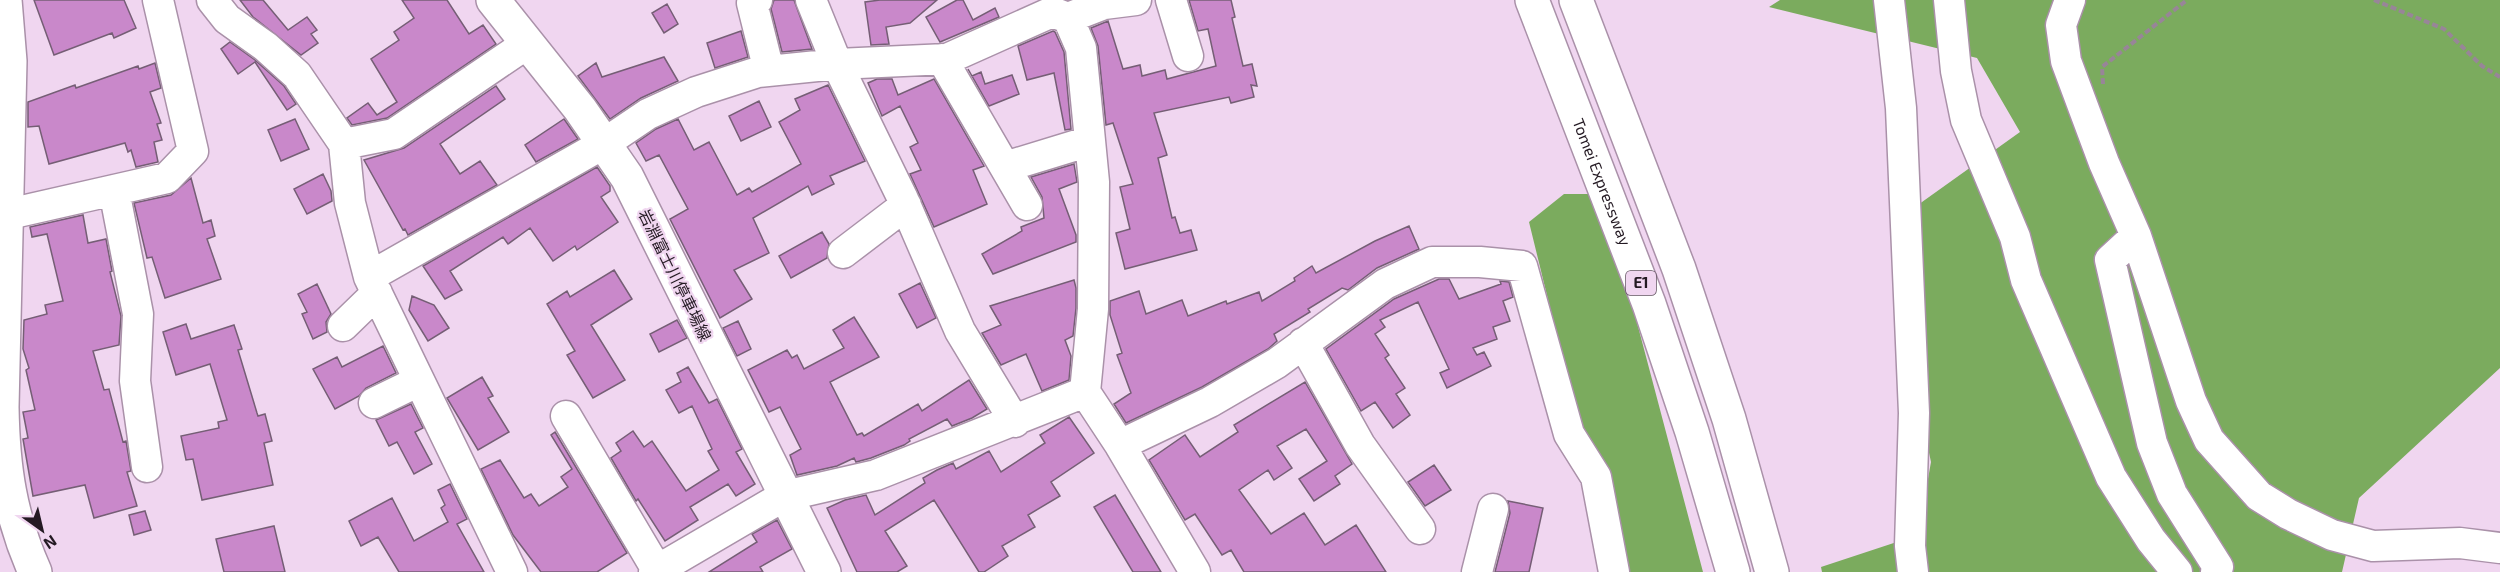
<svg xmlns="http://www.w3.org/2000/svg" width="2500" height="572" font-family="'Exo 2','Noto Sans JP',sans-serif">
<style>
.forest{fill:#7bab5e}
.building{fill:#c988ca;stroke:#755e75;stroke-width:1.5}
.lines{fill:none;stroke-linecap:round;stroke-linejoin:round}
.minor-casing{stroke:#aa91a9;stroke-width:33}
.major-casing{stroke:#aa91a9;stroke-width:36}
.highway-casing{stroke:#aa91a9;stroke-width:36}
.path{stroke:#988598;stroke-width:4;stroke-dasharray:6 3;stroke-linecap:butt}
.minor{stroke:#fff;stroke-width:30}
.major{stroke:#fff;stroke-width:33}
.highway{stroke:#fff;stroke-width:33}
.labels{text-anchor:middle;stroke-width:4.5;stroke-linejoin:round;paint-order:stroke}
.shield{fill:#f0d6f0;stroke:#615260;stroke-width:1.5}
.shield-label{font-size:15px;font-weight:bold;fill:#241a23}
.street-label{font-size:16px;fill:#241a23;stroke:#f0d6f0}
</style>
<rect width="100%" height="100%" fill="#f0d6f0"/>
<path class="forest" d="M1780,0h720v368l-141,130 -17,74h-520l-1,-5 97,-32 13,-73 -14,-66 -2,-189 105,-75 -43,-74 -208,-51z
M1564,194h24l34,72 81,306h-80l-42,-138 -52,-212z"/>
<path class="building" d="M34,0h90l12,28 -22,10 -2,-5 -58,22z
M240,0h23l25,30 19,-13 10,13 -6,4 7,9 -17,12 -48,-38z
M402,0h45l22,34 14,-9 13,19 -109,74 -35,7 -5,-7 21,-15 9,12 20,-13 -26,-43 28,-19 -5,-8 20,-14z
M774,0h20l18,49 -30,3 -11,-43z
M880,0h57l-27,23 -24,4 3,17 -18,1 -6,-43z
M957,0h6l10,20 22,-12 4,9 -59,25 -14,-25z
M1189,0h42l4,17 -3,1 11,48 9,-2 5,22 -6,-1 3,12 -23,6 -2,-6 -75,16 13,42 -9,3 14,60 3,-1 5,16 11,-3 6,20 -72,19 -9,-36 14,-4 -10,-42 13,-3 -20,-61 -7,2 -8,-79 -7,-18 17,-7 15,48 17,-4 2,11 23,-6 2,9 49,-13 -8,-37 -10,2z
M667,4l11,20 -14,9 -12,-20z
M741,31l7,26 -33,11 -8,-25z
M1053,31l2,1 9,20 7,77 -6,1 -11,-57 -27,7 -9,-34z
M230,42l25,18 29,26 12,18 -9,6 -32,-48 -17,12 -17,-25z
M664,57l14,24 -37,17 -31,21 -32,-43 18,-13 6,14z
M155,63l6,25 -11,4 11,31 -4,1 5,16 -8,2 4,20 -22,5 -5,-17 -3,2 -3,-9 -76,21 -10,-38 -11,1v-25l47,-17 1,3 62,-22 1,3z
M968,69l4,7 9,-4 4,12 27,-9 7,19 -30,12z
M877,79h15l6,16 36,-16 50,87 -11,4 14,34 -53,23 -24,-53 11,-4 -11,-23 8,-4 -18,-37 -18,10 -14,-33z
M828,85l37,76 -35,15 4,8 -22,11 -4,-9 -55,32 16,35 -35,17 18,29 -32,19 -50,-99 18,-10 -29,-54 -13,6 -10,-18 20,-14 22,-10 16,31 15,-8 28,53 12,-7 3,4 49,-28 -22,-42 21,-12 -5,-11z
M496,86l9,13 -65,45 20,30 20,-13 17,24 -89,50 -3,-6 -2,1 -39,-70 40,-12z
M759,101l12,26 -30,14 -12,-25z
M295,119l14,30 -28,12 -13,-31z
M564,119l14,20 -42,23 -11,-17z
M1074,164l3,18 -18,7 17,46v7l-83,32 -11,-20 40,-23 -1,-4 23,-9 -2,-21 -11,-20z
M597,167l13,19v5l-9,6 17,25 -41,28 -2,-4 -22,15 -23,-33 -22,16 -5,-7 -53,34 12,19 -17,9 -22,-33z
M323,174l8,17 1,10 -25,13 -13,-25z
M191,178l12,45 8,-3 4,16 -8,3 14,40 -56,19 -13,-41 -5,1 -13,-55 37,-8z
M83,215l5,28 18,-4 6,32 -2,1 11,44 -2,29 -26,6 11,39 5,-1 14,53 3,-1 5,30 -4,1 10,34 -43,12 -9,-33 -52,11 -10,-57 5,-1 -5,-26 12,-2 -9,-40 3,-2 -6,-19 1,-29 23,-6 -2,-9 18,-4 -16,-67 -15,3 -2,-10z
M1409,226l10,23 -42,19 -29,22 -6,-2 -34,21 2,3 -36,22 3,7 -9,8 -66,38 -76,36 -12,-19 17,-11 -14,-38 5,-2 -12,-38v-14l29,-10 7,23 36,-14 6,16 38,-15 1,3 32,-12 3,9 33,-20 -1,-3 18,-12 4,7 59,-32z
M822,232l7,12 -2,14 -36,20 -12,-22z
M614,270l18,29 -41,26 34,55 -32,18 -26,-43 8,-4 -28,-47 20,-13 3,6z
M1439,279h10l10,20 42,-15 -1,-3 9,1 4,15 -10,4 7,20 -17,6 4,12 -24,9 4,7 7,-3 7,14 -44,22 -7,-15 9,-4 -31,-67 -38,18 5,7 -10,7 14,21 -4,3 20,30 -9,6 14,21 -17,13 -18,-26 -14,9 -35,-62 68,-50z
M1074,280l2,8v20l-3,28 -8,4 6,16 -2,24 -27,11 -16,-37 -25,11 -19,-32 19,-8 -11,-19z
M920,283l16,35 -19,10 -18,-34z
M317,284l14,30 -5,8 1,10 -14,7 -11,-25 5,-2 -9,-18z
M412,296l22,9 15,23 -21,13 -19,-31z
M854,317l25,40 -49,25 27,53 5,-2 2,3 54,-32 4,7 47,-31 18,29 -15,9 -20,8 -5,-7 -38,20 1,2 -6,4 -33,13 -15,4 -2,-4 -17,8 -40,9 -7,-20 11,-6 -21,-42 -11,5 -21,-42 39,-20 5,8 5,-3 7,14 40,-21 -11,-18z
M677,320l10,18 -28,14 -9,-18z
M738,321l13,28 -14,7 -14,-28z
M186,324l5,15 43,-14 8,24 -4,1 19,63 1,3 7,-2 7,27 -8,2 9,42 -71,15 -9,-41 -7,1 -5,-24 38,-8 -1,-6 9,-2 -17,-56 -34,11 -13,-43z
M383,346l13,27 -30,15 -7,8 -24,13 -22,-40 24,-12 5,10z
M688,367l21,36 8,-4 25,50 -6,3 19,32 -19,12 -8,-12 -38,23 8,13 -33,21 -27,-42 -2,2 -25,-43 10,-7 -5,-8 17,-12 11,16 8,-6 34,50 33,-21 -11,-19 4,-2 -20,-43 -13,7 -13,-23 15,-8 -4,-9z
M482,377l11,19 -5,2 21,34 -31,18 -31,-52z
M1305,382l47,82 -17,12 5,8 -26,17 -15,-22 28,-18 -21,-32 -29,17 15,22 -18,12 -6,-10 -29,20 32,44 33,-21 21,32 31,-20 30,47h-142l-13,-22 -9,5 -27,-41 -10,6 -36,-60 36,-25 15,22 38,-25 -4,-7z
M411,404l12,24 -8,4 17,32 -18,10 -17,-32 -8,4 -13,-26z
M1069,417l25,36 -43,29 9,14 -32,19 7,12 -33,19 6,10 -24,16h-5l-45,-72 -49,31 22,35 -10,6h-40l-30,-64 18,-8 21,-5 9,20 50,-32 -2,-5 14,-8 16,-7 3,6 33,-18 12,21 44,-29 -5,-8z
M555,432l72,121 -30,19h-56l-28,-37 -32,-66 19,-9 24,38 7,-4 8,12 29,-19 -7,-10 11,-8 -21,-34z
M1434,465l17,25 -26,16 -17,-24z
M450,484l17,35 -10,5 27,48h-85l-21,-35 -17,9 -12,-25 43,-23 22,43 34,-19 -7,-14 4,-3 -7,-15z
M1115,495l46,77h-28l-39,-65z
M1508,501l35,7 -14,64h-34l15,-59z
M145,511l6,19 -17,5 -5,-20z
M777,520l15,29 -32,18 3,5h-54l48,-30 -5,-8z
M274,526l11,46h-61l-8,-33z"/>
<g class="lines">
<defs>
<path id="minor" d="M212,0l15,19 39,28 31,28 47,69 6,59 19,74 143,295
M757,0l-5,3 17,68
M811,0l26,64 65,133 58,134 55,91
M1171,0l17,56
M1889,0l12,108 13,305 -4,133 3,26
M1949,0l7,71 10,49 49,117 11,43 85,197 40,63 26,32
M2070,0l-9,25 5,36 38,102 32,73 55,165 18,39 50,56 29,18 44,21 41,11 87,-3 40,5
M1068,18l36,-14 32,-4
M942,59l85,146
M344,144l50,-10 134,-91
M1005,167l85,-26
M114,190l24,124 -3,67 12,86
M0,216l167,-38 26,-27 -35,-151
M2136,236l-26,24 42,183 20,51 46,73 -2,5
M843,253l63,-48
M369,277l236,-134 43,-29 48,-22 62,-20 79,-8 110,-5 105,-47 16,6 13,30 13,134 -1,127 -8,83 35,53 75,127
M343,326l34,-33
M1303,343l57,102 60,84
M374,403l45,-22
M566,416l91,154
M1120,445l90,-43 67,-39 108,-79 47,-22h48l42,4 47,168 27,43 18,95
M654,572l130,-76 92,-21 209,-83
M1477,572l16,-63"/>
<path id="major" d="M5,0l5,61 -8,346c1,61 8,109 33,165
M493,0l87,109 47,68 197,395"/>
<g id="highway">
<path id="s1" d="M1532,0l117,304 43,128 41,140"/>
<path d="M1576,0l103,269 50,150 43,153"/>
</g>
</defs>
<use href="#minor" class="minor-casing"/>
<use href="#major" class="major-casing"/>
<use href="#highway" class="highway-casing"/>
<path class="path" d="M2374,0l70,29 38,37 18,11
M2103,84l-1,-17 85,-67"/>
<use href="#minor" class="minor"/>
<use href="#major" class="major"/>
<use href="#highway" class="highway"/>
</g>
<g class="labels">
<rect class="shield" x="1626" y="271" width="30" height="24" rx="4.5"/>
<g class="shield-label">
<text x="1641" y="288">E1</text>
</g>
<g class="street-label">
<text dy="6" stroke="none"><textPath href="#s1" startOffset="195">Tomei Expressway</textPath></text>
<text transform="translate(675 275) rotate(64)" y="6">岩淵富士川停車場線</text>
</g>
</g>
<g transform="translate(42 530) rotate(146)" stroke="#f0d6f0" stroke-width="4.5" paint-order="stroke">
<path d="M0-4.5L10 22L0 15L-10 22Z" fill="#241a23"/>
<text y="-9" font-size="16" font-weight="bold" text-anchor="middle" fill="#241a23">N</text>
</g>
</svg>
